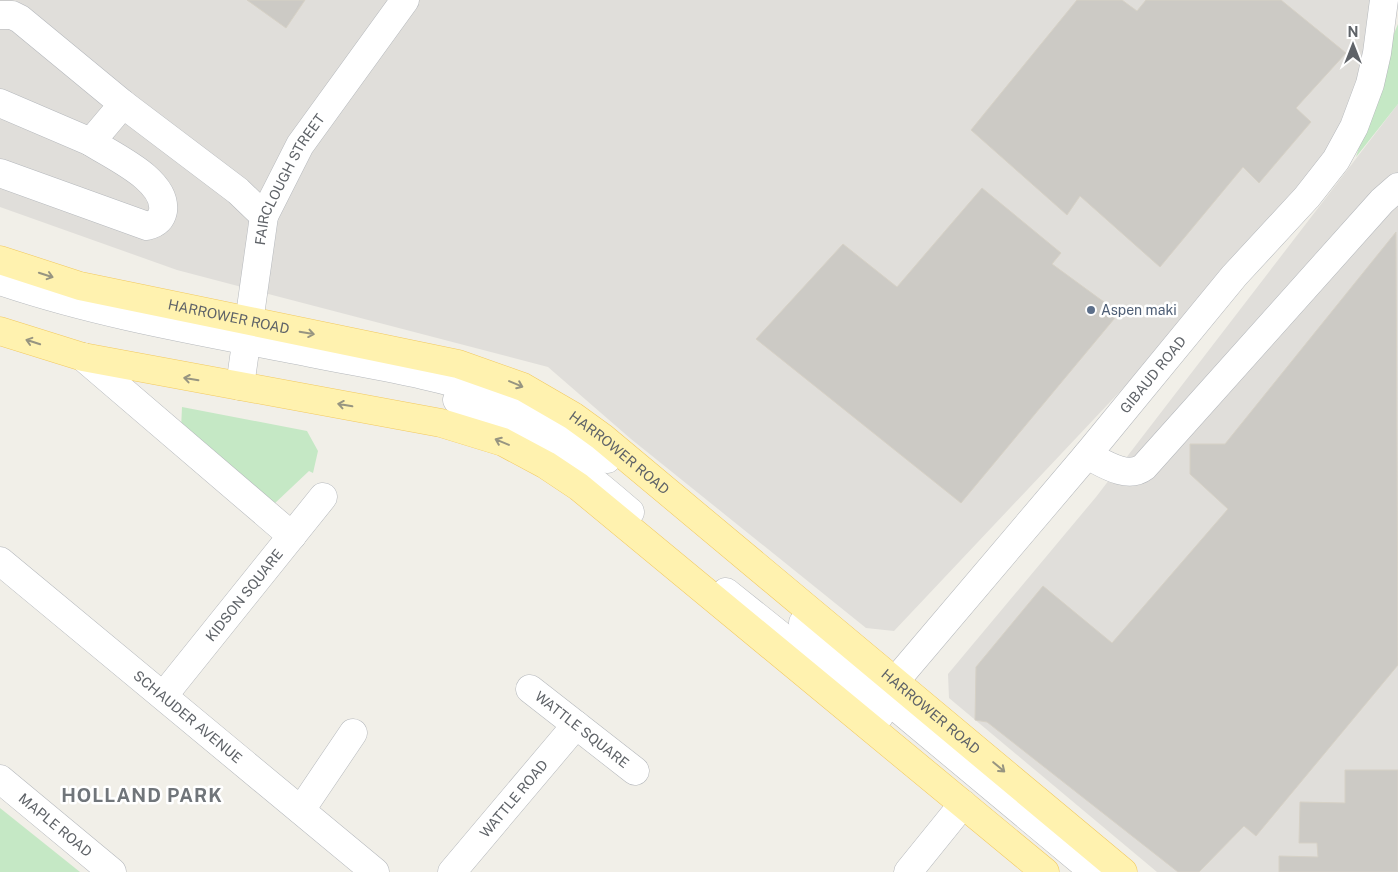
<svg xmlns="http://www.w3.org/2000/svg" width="1398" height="872" font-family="'Public Sans',sans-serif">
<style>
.industrial{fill:#e0deda}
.green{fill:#c5e8c5}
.building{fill:#cccac5;stroke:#d6d1c6}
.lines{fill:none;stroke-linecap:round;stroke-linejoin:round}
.minor-casing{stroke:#b5b8bc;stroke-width:29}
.major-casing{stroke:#f2c960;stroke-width:29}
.minor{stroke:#fff;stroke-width:28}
.major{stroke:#fff2af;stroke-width:28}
.oneway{stroke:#979581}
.service-dot{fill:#5c6f8a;stroke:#fff;stroke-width:2}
.labels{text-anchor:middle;stroke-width:5;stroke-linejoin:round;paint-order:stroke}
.street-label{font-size:14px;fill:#5f6368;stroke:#fff}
.service-label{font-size:14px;fill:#4e5e75;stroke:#fff;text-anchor:start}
.district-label{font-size:19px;font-weight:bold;letter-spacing:1px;fill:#70757a;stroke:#fff}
</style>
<rect width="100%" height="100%" fill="#f1efe8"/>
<path class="industrial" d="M0,0h1376l-25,126 -42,65 -415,440 -28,-3 -235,-189 -83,-72 -371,-97 -177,-63z
M1398,104v768h-241l-208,-174 -1,-24 148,-177z"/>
<path class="green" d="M1398,24v80l-42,53 37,-121z
M182,407l125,24 11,20 -5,22 -4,-2 -36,34 -92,-76z
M0,808l80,64h-80z"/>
<path class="building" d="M247,0h58l-19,28z
M1077,0h45l15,11 9,-11h135l65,53 -50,55 15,14 -52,61 -16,-16 -83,100 -80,-71 -13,19 -96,-85z
M982,188l79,65 -9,11 67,49 -158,190 -205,-164 87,-95 54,43z
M1396,232l2,433 -142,171 -12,-10 -45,46h-21l-191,-150 -12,-2 1,-53 67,-81 69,57 116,-134 -38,-35v-30h35z
M1345,770h53v102h-119v-16l39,1 -1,-14h-18l1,-41 45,1z"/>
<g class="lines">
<defs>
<g id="minor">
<path d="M0,15h12l8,4 103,85 115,87 26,25"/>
<path d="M0,103l91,39 32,-38"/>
<path d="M0,173l147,53c8,-2 14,-5 16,-15 4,-31 -49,-54 -72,-69"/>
<path d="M0,281c103,35 210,52 316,73 105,21 207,32 291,105"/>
<path d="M83,357l209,179"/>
<path id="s1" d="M240,386l24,-170 36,-71 105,-145"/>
<path d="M457,400c68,22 119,66 173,112"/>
<path d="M1087,455c16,8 40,25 57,12l238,-266 16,-14"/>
<path id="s2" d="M0,561l375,311"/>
<path d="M726,592l154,123"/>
<path d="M803,623l80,73 211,176"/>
<path id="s3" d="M530,689l105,82"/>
<path id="s4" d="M164,695l159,-198"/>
<path id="s5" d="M880,699l207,-244 147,-179 73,-79 29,-37 18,-33 16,-43 7,-31 7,-53"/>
<path id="s6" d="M0,779l112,93"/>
<path d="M301,810l52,-77"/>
<path id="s7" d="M452,872l124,-147"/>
<path d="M908,872l55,-68"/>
</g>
<g id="major">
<path id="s8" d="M0,260l80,26 378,78 65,23 50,29 29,21 521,435"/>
<path d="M0,331l83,26 358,66 62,19 43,23 33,22 466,385"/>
</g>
</defs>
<use href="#minor" class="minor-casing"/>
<use href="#major" class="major-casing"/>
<use href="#minor" class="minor"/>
<use href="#major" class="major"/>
</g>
<defs><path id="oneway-shaft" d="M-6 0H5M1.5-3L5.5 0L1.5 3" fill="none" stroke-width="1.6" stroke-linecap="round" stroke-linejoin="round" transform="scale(1.25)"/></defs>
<g class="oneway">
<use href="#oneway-shaft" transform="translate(46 275) rotate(18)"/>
<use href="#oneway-shaft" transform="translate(307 333) rotate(10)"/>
<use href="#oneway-shaft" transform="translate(33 342) rotate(-162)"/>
<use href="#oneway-shaft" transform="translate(191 379) rotate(-171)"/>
<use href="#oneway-shaft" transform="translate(516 384) rotate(23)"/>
<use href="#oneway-shaft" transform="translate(345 405) rotate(-170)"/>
<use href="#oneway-shaft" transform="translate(502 442) rotate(-157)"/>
<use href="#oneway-shaft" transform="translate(999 767) rotate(40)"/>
</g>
<circle class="service-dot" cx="1091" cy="310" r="5"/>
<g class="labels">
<g class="street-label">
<text dy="5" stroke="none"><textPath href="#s1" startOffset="215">FAIRCLOUGH STREET</textPath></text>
<text dy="5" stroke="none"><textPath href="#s8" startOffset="236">HARROWER ROAD</textPath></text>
<text dy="5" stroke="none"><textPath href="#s5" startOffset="424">GIBAUD ROAD</textPath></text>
<text dy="5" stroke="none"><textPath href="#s8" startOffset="656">HARROWER ROAD</textPath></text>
<text dy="5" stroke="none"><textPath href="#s4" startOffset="128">KIDSON SQUARE</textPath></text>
<text dy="5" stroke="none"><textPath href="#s8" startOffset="1061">HARROWER ROAD</textPath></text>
<text dy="5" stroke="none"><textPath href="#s2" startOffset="244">SCHAUDER AVENUE</textPath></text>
<text dy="5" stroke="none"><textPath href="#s3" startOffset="66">WATTLE SQUARE</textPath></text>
<text dy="5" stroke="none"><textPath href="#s7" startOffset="96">WATTLE ROAD</textPath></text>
<text dy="5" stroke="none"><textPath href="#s6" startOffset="72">MAPLE ROAD</textPath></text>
</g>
<g class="service-label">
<text x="1101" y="315">Aspen maki</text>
</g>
<g class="district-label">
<text x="142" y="802">HOLLAND PARK</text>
</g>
</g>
<g transform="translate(1353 45)" stroke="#ffffff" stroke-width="4" paint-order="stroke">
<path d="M0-4L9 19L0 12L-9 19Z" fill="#5f6368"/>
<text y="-8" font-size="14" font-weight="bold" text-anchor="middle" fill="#5f6368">N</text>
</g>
</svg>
